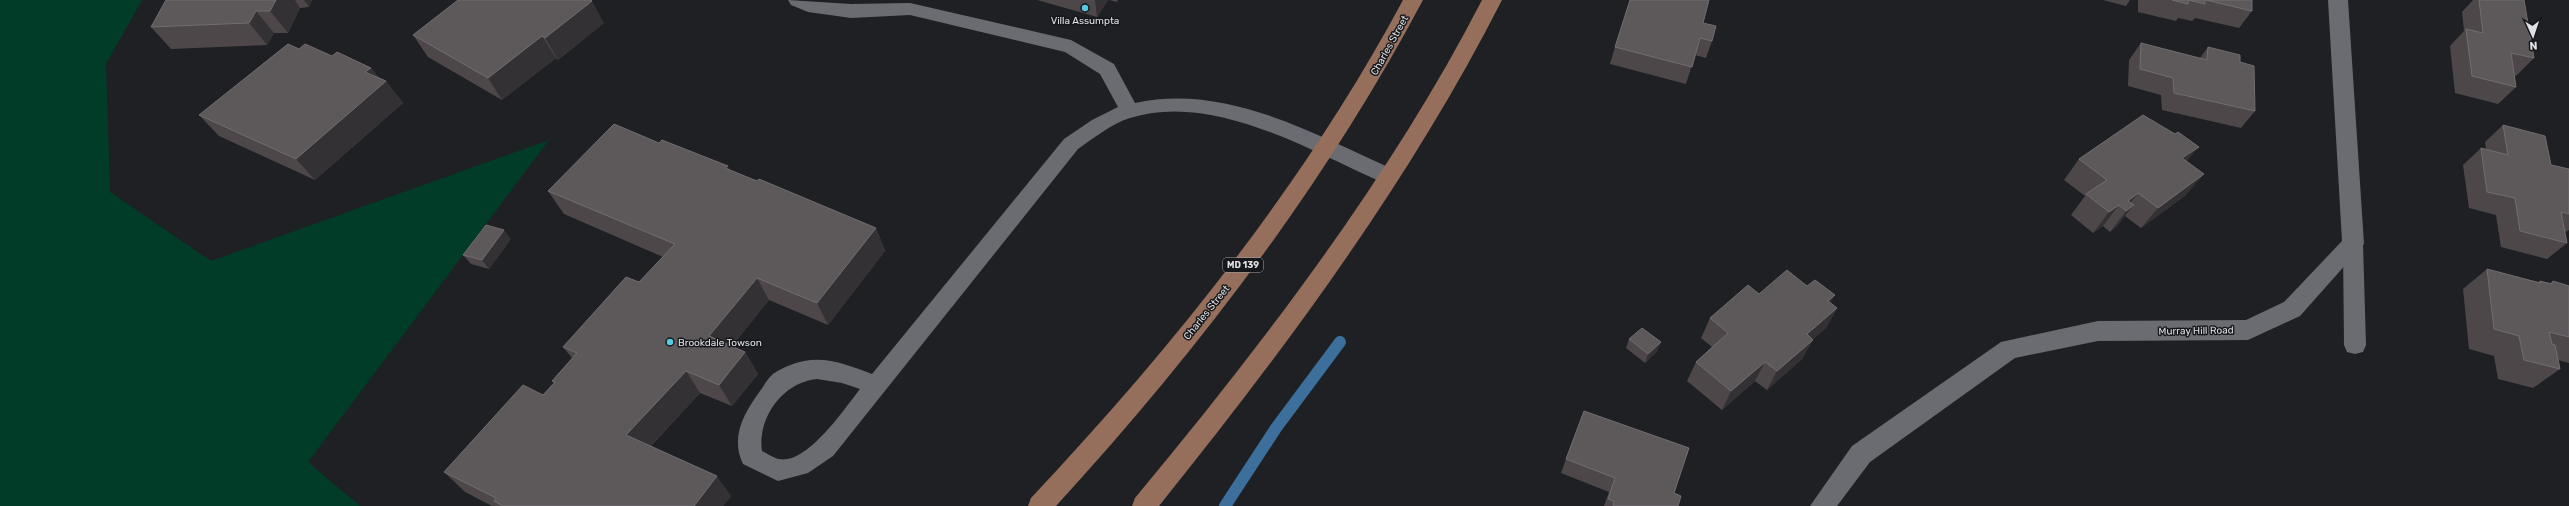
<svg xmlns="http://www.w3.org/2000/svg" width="2569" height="506" font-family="Rubik,sans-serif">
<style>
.green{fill:#013c28}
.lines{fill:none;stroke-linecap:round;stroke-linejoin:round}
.stream{stroke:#3c6f9c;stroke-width:12}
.lane{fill:#6a6c71;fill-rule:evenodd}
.street{fill:#6a6c71;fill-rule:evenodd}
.primary{fill:#966e5c;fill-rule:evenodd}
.wall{fill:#4d474a}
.shaded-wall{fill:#343134}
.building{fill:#5d585a;stroke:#716d70}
.poi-dot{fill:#58c9e4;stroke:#15171b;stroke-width:1.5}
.labels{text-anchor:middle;stroke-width:3;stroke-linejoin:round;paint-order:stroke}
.shield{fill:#15171b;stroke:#a2a4a7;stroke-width:1}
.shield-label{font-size:9px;font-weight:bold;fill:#dfe0e3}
.poi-label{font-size:10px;fill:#dfe0e3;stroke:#15171b}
.street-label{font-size:10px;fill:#dfe0e3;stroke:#15171b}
</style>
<rect width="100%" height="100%" fill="#1e2024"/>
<path class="green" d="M0,0h142l-36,64 4,128 101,69 338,-121 -241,322 52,44h-360z"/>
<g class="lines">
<path class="stream" d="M1225,506l51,-78 64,-86"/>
<path class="lane" d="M788,0l63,4 59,-1 161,37 43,24 21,39c91,-20 179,31 260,67l3,6 -3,6 -7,2 -7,-2c-73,-33 -170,-90 -251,-64 -19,6 -36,20 -52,31l-245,307 -25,17 -30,8 -35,-17c-13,-27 1,-51 17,-73 4,-5 7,-12 13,-17 9,-6 20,-11 31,-13 23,-5 47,5 68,13l192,-235 28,-19 26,-13 -18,-33 -35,-22 -155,-37 -59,3 -43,-6 -17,-7zM817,379l25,4 18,6c-15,19 -53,76 -81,70 -6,-1 -12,-6 -17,-8 -5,-33 21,-69 55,-72z
M2353,236l7,2 3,6 3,101 -3,7 -8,2 -8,-2 -3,-7 -1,-101 3,-6z"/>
<path class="street" d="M2328,0h20l16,244 -64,72 -52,24 -150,1 -83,17 -145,104 -33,44h-27l42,-60 149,-104 97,-21 148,-1 38,-18 58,-61z"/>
<path class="primary" d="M1403,0h20c-98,185 -226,352 -367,506h-28l3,-8c142,-151 274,-315 372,-498z
M1482,0h20c-92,181 -216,348 -343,506h-27l3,-8c127,-153 256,-321 347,-498z"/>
</g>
<path class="wall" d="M166,0h146l-3,7 -9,1 -12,25h-14l-7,12 -96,4 -20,-22z
M1037,0h71l-11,17z
M1109,0h9l-1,2z
M2103,0h27l-4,6z
M2138,0h114v11l-13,17 -44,-10 -3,3 -14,-3 -2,3 -38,-9z
M2473,0h51l10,58 -18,18 -2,-1 2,12 -18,17 -43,-11 -5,-47 14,-15 -2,-19z
M604,23l-46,37 -2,-2 -54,42 -74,-43 -15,-22z
M1703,23l9,18 -6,17 -11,-3 -9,29 -76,-20 5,-17z
M2141,43l59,15 8,-11 32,15 15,49 -14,17 -79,-18 -1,-15 -33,-9 1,-26z
M299,49l33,7 39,12 8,10 7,3 17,22 -88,77 -96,-44 -20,-21z
M2503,125l48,40 18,4v61l-4,2 2,11 -20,16 -46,-12 -5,-32 -27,-7 -6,-43 18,-17 5,2 -1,-8z
M659,143l217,85 9,23 -57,74 -59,-25 -37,46 13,6 13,22 -26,32 -32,-13 -49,53 80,50 -8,10h-231l-27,-14 -21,-20 99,-77 11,-12 -2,-2 20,-23 -9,-11 76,-65 24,-25 -99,-43 -16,-23z
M2079,159l108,3 -1,33 -45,33 -16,-12 -8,10 -7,6 -7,-6 -10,7 -22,-18 14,-19 -21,-16z
M511,239l-22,30 -18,-5 -8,-9z
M2487,269l51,13 2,-1 11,2 2,-2 16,5v77l-11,-3 2,9 -27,19 -35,-9 -4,-23 -25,-7 -6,-60z
M1807,286l30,22 -11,20 -13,11 -11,20 -35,31 -12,-9 -33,29 -35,-29 9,-19 16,-15 -11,-9 9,-20 49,-24z
M1629,339l32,3 -4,9 -12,12 -19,-15z
M1566,459l108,34 4,13h-74l5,-14 -48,-19z"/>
<path class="shaded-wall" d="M276,0h19l5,8 -12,25 -18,-22z
M304,0h8l-3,7z
M1095,0h13l-11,17z
M592,1l12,22 -46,37 -13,-22z
M256,11l18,22 -7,12 -18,-22z
M542,36l14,22 -54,42 -14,-22z
M371,68l12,16 3,-3 17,22 -88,77 -19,-21 69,-87z
M2199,147l-18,21 1,-10z
M728,166l12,23 -15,-21z
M2204,174l-18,21 -45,33 17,-20z
M2138,193l-13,17 3,-9z
M2119,205l-16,21 -10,7 16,-21z
M2134,205l-17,21 -7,6 16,-21z
M876,228l9,23 -57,74 -11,-22z
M504,230l7,9 -22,30 -7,-9z
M757,278l12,22 -47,58 -13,-22z
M1835,295l-12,20 5,-14z
M1837,308l-11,20 -30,26 11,-20z
M1813,340l-11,19 -35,31 10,-19z
M1661,342l-4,9 -12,12 3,-9z
M745,352l13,22 -26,32 -13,-21z
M1765,362l-10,19 -33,29 9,-19z
M686,371l14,22 -58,62 -16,-20z
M717,476l14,20 -8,10h-29z"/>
<path class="building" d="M166,0h110l-6,11h-14l-7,12 -98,4z
M458,0h133l1,1 -47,37 -3,-2 -54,42 -75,-43z
M1630,0h79l-6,23 13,3 -4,15 -12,-3 -8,29 -77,-20z
M2172,0h16v4z
M2188,0h17v4z
M2206,0h46v11z
M2479,0h45l10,58 -23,-5 5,34 -44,-11 -6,-47 17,4z
M2141,43l66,17 1,-13 32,8v7l14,4 1,45 -81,-18 -1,-15 -33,-9z
M288,44l11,5 6,-5 27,12 5,-4 34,16 -6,4 21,9 -90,78 -97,-44z
M2143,115l32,19 3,-2 21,15 -17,11 22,16 -46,34 -20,-15 -10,8 6,4 -8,6 -7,-6 -10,7 -23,-18 21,-14 -28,-21z
M614,124l45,19 3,-3 66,26 -3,2 32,13 2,-2 117,49 -59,75 -60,-25 -48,58 36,16 -26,33 -33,-14 -60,64 91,41 -23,30h-191l-9,-5 2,-3 -52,-26 79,-87 20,10 12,-13 -3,-1 25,-28 -14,-6 63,-70 13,5 36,-38 -127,-53z
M2503,125l42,11 6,29 18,4v45l-8,-2 6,31 -47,-12 -5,-33 -28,-6 -6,-44 27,7z
M486,225l18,5 -22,30 -19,-5z
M2487,269l53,14v-2l11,3 2,-3 16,5v51l-20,-5 3,12 3,1 5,24 -36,-9 -5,-24 -25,-7z
M1787,270l20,16 8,-6 20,15 -7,6 9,7 -30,26 6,6 -36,31 -12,-9 -34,29 -35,-29 32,-29 -18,-15 38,-33 11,9z
M1642,328l19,14 -13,12 -19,-15z
M1584,411l105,37 -15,45 7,3 -3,10h-65l1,-5 -6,-2 7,-21 -49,-19z"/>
<g class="poi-dot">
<circle cx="1085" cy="8" r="4"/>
<circle cx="670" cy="342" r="4"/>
</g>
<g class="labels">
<rect class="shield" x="1223" y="258" width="40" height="14" rx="3"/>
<g class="shield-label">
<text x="1243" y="268">MD 139</text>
</g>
<g class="poi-label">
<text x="1085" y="24">Villa Assumpta</text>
<text x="678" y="346" text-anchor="start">Brookdale Towson</text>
</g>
<g class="street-label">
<text transform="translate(1389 45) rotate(-61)" y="4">Charles Street</text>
<text transform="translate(1206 312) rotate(-51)" y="4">Charles Street</text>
<text transform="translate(2196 330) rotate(-1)" y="4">Murray Hill Road</text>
</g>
</g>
<g transform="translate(2533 36) rotate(177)" stroke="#15171b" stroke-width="3" paint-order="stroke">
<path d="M0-3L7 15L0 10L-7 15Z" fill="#dfe0e3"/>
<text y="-6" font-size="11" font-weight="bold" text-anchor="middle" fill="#dfe0e3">N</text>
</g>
</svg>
